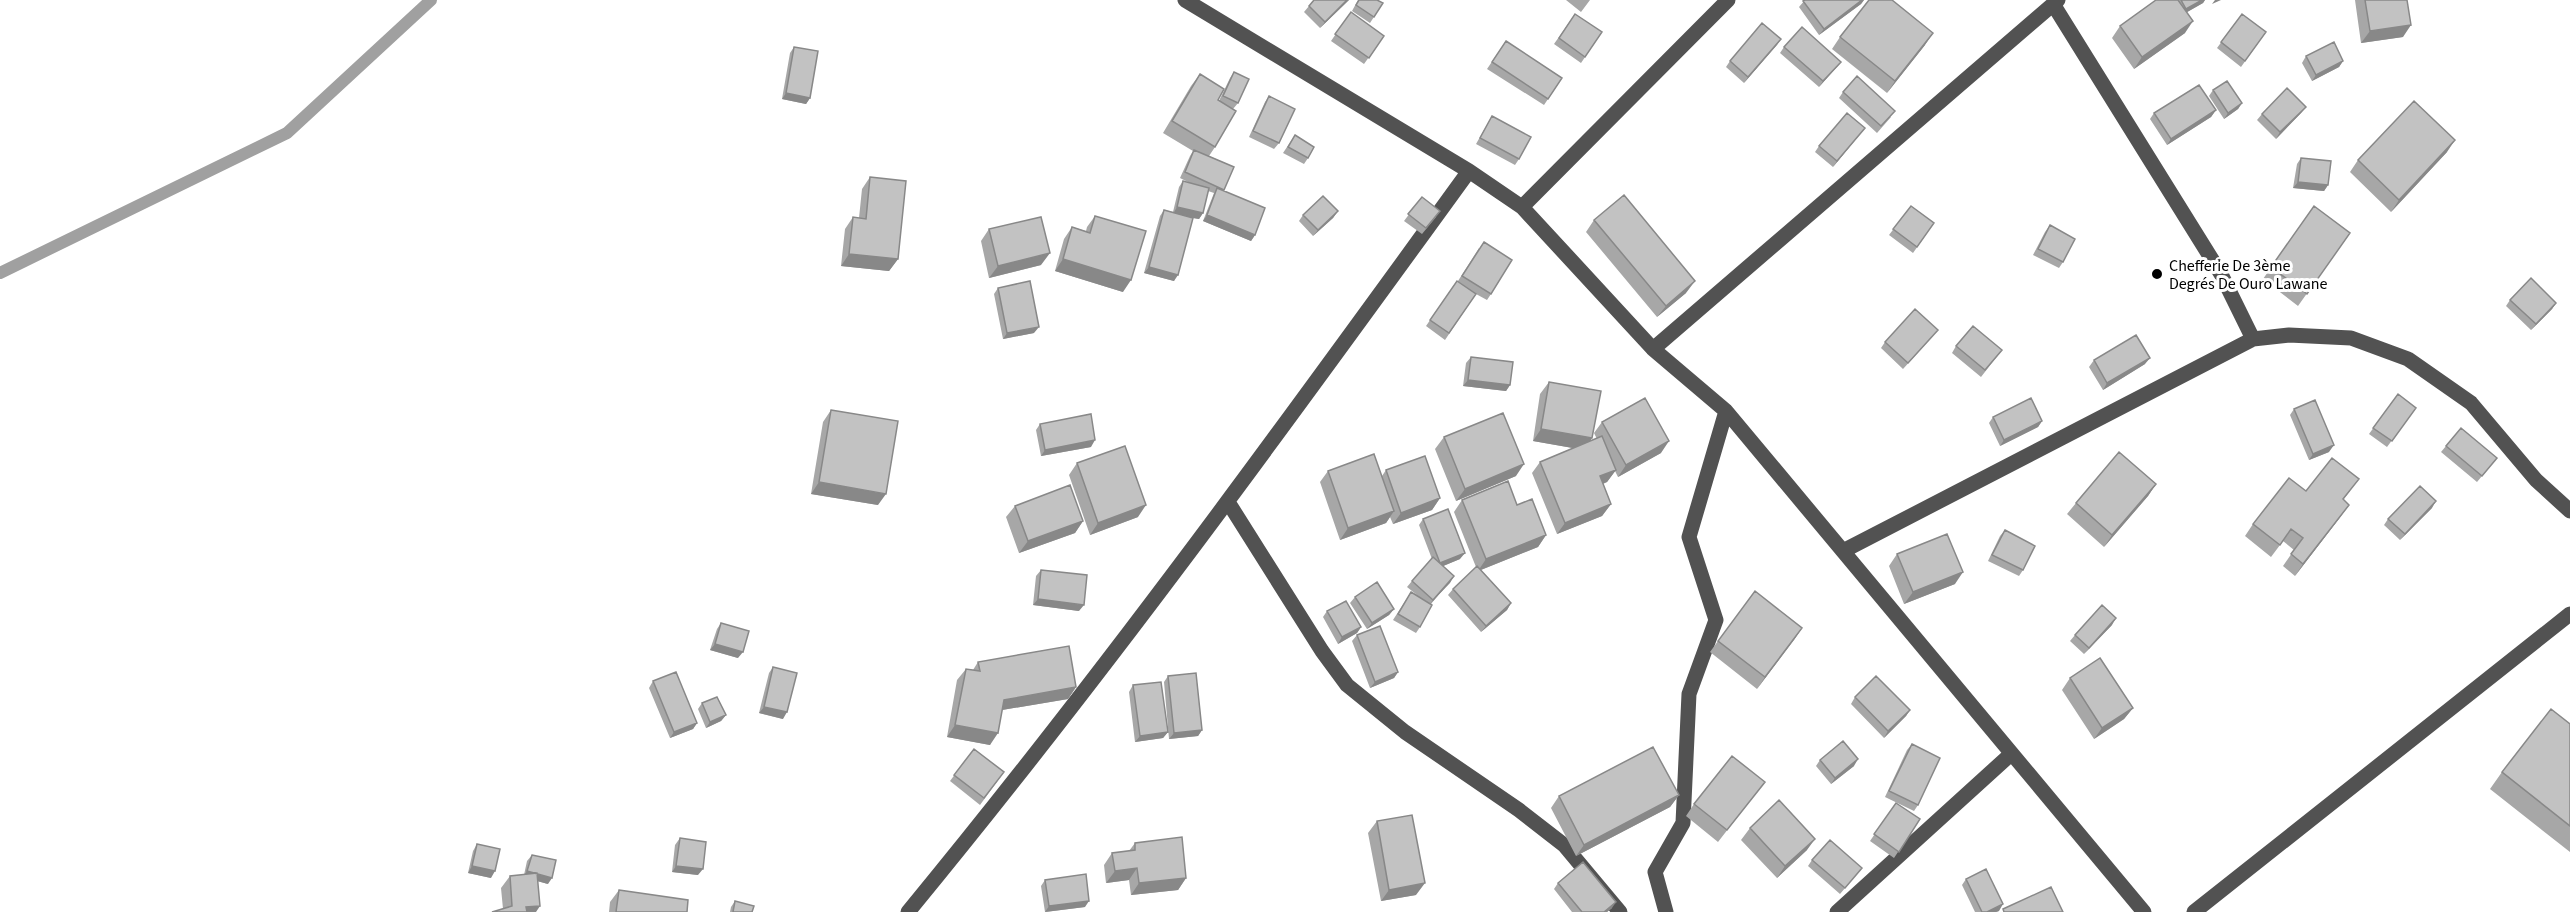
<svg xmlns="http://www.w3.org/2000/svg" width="2570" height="912" font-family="'Source Sans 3',sans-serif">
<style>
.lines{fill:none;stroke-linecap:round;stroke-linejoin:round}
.stream{stroke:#a0a0a0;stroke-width:12}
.minor{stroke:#525252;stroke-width:15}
.wall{fill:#a7a7a7}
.shaded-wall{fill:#888}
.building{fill:#c2c2c2;stroke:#888;stroke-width:1.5}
.poi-dot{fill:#000;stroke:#fff;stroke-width:2}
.labels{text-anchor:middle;stroke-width:6;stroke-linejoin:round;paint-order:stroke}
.poi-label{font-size:16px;fill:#000;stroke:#fff;text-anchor:start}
</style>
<rect width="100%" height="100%" fill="#fff"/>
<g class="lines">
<path class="stream" d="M0,273l287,-140 144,-133"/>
<path class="minor" d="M1185,0l284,171 53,36 131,142 73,62 418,501
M2053,4l168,270 32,65
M1522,207l206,-207
M1653,349l405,-349
M1228,502l94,149 25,34 58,47 114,78 45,35 56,67
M1843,551l410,-212 36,-4 62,3 57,21 63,44 65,77 34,31
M908,912c197,-239 379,-490 561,-741
M1666,912l-11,-40 28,-49 6,-129 27,-74 -27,-83 37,-126
M1837,912l174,-158
M2194,912l376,-298"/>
</g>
<path class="wall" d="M1314,0h35l-29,28 -16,-16z
M1358,0h19l6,3 -13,20 -18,-12z
M1566,0h24l-9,12z
M1805,0h59l-3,4 -42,31 -20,-28z
M2156,0h49l-2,3 -16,9 -2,21 -51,36 -22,-31 8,-12z
M2355,0h52l-4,37 -42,6z
M1351,12l33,24 -20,28 -33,-23z
M1575,14l27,18 -21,31 -27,-19z
M2242,14l24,18 -25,35 -24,-19z
M1840,37l85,8 -38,48 -55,-44z
M1781,39l-37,44 -18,-16 4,-6z
M1506,41l56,37 -18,27 -57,-36z
M794,47l16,51 -4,6 -24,-5 8,-46z
M1784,47l57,15 -22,25 -39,-34z
M2306,56l37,5 -4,6 -27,14 -10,-18z
M1234,72l4,31 -5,6 -18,38 -6,9 25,11 -11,24 32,44 -4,6 -48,-20 11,-28 -6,-2 -5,22 -4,6 -7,-1 -18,63 -30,-8 16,-57 4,-6 9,2 6,-25 4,-6 9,3 -12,-6 10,-22 3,-5 -30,-18 28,-47 9,-12 19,27 11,-23z
M2213,90l29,13 -4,6 -14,10 -15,-23z
M1843,92l48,25 -14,16 -38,-35z
M1269,96l10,47 -5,6 -25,-12 16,-35z
M2306,107l-5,6 -25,26 -19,-19 5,-6z
M2216,110l-5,7 -44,28 -17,-26 4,-6z
M1492,116l27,43 -4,6 -39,-21z
M1860,134l-27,33 -18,-15 4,-6z
M1295,135l13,23 -4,6 -21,-11z
M2447,152l-56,60 -41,-40 8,-12z
M2301,158l27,27 -4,6 -31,-3 4,-24z
M870,177l28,82 -9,12 -48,-5 4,-37 8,-12 6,1 3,-29z
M1422,197l14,20 -14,17 -18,-13z
M1911,206l23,17 -21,30 -24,-18z
M2314,206l36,27 -52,73 -35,-27z
M1338,211l-5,7 -20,18 -14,-15 4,-6z
M1095,216l28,76 -68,-21 9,-32 8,-12 14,4 1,-4z
M1594,220l92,73 -29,24 -71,-85z
M2050,225l13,37 -4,6 -26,-13 12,-23z
M989,229l52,36 -52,13 -8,-37z
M1479,248l12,46 -4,6 -11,-6 -31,46 -19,-14 31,-45h1z
M998,288l36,45 -31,6 -9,-45z
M2510,300l46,3 -4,6 -21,21 -25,-24z
M1933,336l-30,33 -22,-21 4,-6z
M1956,346l46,4 -21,27 -29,-24z
M1471,357l39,28 -4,6 -43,-5 3,-23z
M2094,360l51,4 -42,26 -14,-23z
M1549,382l43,56 -2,3 7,-2 -3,-6 8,-11 59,31 -43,24 -3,-6 -8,11 -4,2 8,20 -9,12 -45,18 -25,-61 8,-11 33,-14 -40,-7 7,-47z
M2398,394l18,14 -29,39 -18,-13z
M2294,409l35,43 -20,8 -19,-45z
M831,410l47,95 -67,-11 12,-72z
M1993,417l49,4 -4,6 -38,19 -11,-23z
M1040,424l51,23 -50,9 -5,-26z
M1444,437l72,39 -60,25 -21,-52z
M2446,446l51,12 -20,24 -36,-30z
M1077,463l61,54 -48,18 -21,-60z
M1386,470l54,28 -8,12 -39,14 -3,-7 -4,6 -46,17 -20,-58 8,-11 54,5z
M2156,484l-8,12 -44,51 -37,-33 9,-11z
M2306,491h44l-7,9 -2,16 -46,60 -12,-10 11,-16 -11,-9 -12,16 -26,-21 8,-12z
M1462,500l55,5 29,30 -8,12 -57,23 30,33 -4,7 -26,22 -33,-37 5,-6 23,-22 -22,-55z
M1015,506l68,15 -8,12 -56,20 -13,-36z
M2432,508l-32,32 -16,-15 4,-6z
M1423,519l37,40 -17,7 11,10 -23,28 -11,23 -4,6 -23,-13 18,-28 6,3 -10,-8 5,-6 20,-22 -13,-34z
M2005,530l18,40 -4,6 -31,-15 12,-25z
M1897,554l58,30 -51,20 -15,-38z
M1041,570l38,41 -46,-6 3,-29z
M1355,597l39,12 -5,6 -22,14 -17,-26z
M1327,611l34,16 -4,6 -19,11 -15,-27z
M721,623l17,35 -28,-8 7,-21z
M2112,625l-28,29 -14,-13 5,-6z
M1802,628l-45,61 -47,-37 8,-11z
M1357,635l41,37 -4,6 -24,10 -18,-47z
M978,662l98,25 -8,12 -66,11 -12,35 -43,-8 10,-57 9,-11 7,1z
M773,667l10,52 -24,-6 10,-40z
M1168,676l34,54 -4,6 -29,3 -5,-57z
M2070,678l63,30 -9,11 -30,20 -32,-49z
M653,681l44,42 -4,6 -23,9 -21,-50z
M1133,685l35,47 -5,6 -28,4 -6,-50z
M1855,697l55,13 -4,6 -22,22 -33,-34z
M702,703l24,12 -5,6 -15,7 -8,-19z
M2570,724v128l-80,-63 12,-17z
M1912,744l6,61 -4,6 -29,-14 22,-47z
M974,749l30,23 -24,33 -30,-24z
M1820,760l34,6 -23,18 -15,-18z
M1756,793l-38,49 -32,-26 8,-12z
M1679,795l-9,12 -94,49 -25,-48 8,-12z
M1896,803l24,16 -26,39 -24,-17z
M1377,821l39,74 -35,6 -13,-68z
M1750,828l57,22 -30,28 -36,-38z
M680,838l18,37 -26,-3 3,-27z
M1135,843l51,35 -8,12 -47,5 -2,-15 -23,3 -2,-18 8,-12 17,-2z
M477,844l14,34 -23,-5 5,-22z
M532,855l16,29 -11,-3 3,25 -37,3 -2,-21 9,-12 14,-1 3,-14z
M1812,860l50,8 -22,26 -32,-28z
M1966,879l33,32 -3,1h-21l-13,-27z
M1045,880l40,27 -40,5 -4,-26z
M1558,883l54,25 -5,4h-35l-18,-23z
M619,890l68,22h-78l1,-10z
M735,901l17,11h-22l1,-5z"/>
<path class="shaded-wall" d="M1347,0h2l-29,28 5,-6z
M1862,0h2l-3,4 -42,31 5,-6z
M2202,0h3l-2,3 -21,12 4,-6z
M2215,0h6l-9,4z
M2193,21l-8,12 -51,36 8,-12z
M2411,25l-8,12 -42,6 9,-12z
M1933,33l-8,12 -38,48 8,-12z
M1781,39l-4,6 -33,38 4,-6z
M2343,61l-4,6 -27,14 4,-6z
M1841,62l-5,6 -17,19 4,-6z
M786,93l24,5 -4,6 -24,-5z
M2242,103l-4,6 -14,10 4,-6z
M2306,107l-5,6 -25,26 4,-7z
M2216,110l-5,7 -44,28 4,-6z
M1865,128l-5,6 -27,33 4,-6z
M2455,140l-8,12 -56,60 8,-12z
M2298,182l30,3 -4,6 -31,-3z
M1177,207l26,6 -4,6 -26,-5z
M1338,211l-5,7 -20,18 5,-6z
M1207,215l48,20 -4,6 -48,-20z
M1050,253l-9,12 -52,13 9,-12z
M849,254l49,5 -9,12 -48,-5z
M1063,259l68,21 -8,12 -68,-21z
M1149,267l29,8 -4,6 -30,-8z
M1695,281l-9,12 -29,24 9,-11z
M2556,303l-4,6 -21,21 5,-6z
M1039,327l-5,6 -31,6 4,-6z
M2150,358l-5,6 -42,26 4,-7z
M1468,380l42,5 -4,6 -43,-5z
M2042,421l-4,6 -38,19 4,-6z
M1541,429l51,9 -8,12 -51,-9z
M1095,440l-4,7 -50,9 4,-6z
M1669,441l-8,12 -43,24 8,-12z
M2334,445l-5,7 -20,8 4,-6z
M1524,464l-8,12 -60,25 9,-12z
M1616,470l-9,12 -16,6 9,-12z
M819,482l67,12 -8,11 -67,-11z
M2156,484l-8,12 -44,51 8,-12z
M1440,498l-8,12 -39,14 8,-11z
M2436,501l-4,7 -32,32 5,-6z
M1611,504l-9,12 -45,18 8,-11z
M1146,505l-8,12 -48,18 8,-12z
M2349,505l-8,11 -46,60 8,-12z
M1394,511l-8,12 -46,17 8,-12z
M1083,521l-8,12 -56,20 9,-12z
M1546,535l-8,12 -60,24 8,-12z
M1465,553l-5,6 -24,10 4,-6z
M1963,572l-8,12 -51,20 9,-12z
M1454,576l-4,7 -22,23 5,-6z
M1038,599l46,6 -5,6 -46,-6z
M1511,603l-4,7 -26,22 5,-6z
M1394,609l-5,6 -22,14 5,-6z
M2116,618l-4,7 -28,29 5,-6z
M1361,627l-4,6 -19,11 4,-7z
M1802,628l-8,12 -37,49 8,-12z
M715,644l28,8 -5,6 -28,-8z
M1398,672l-4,6 -24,10 5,-6z
M1076,687l-8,12 -72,12 8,-11z
M764,707l23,5 -4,7 -24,-6z
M2133,708l-9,11 -30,20 8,-11z
M1910,710l-4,6 -22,22 4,-7z
M726,715l-5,6 -15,7 4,-6z
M697,723l-4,6 -23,9 4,-6z
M955,725l43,8 -8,12 -43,-8z
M1202,730l-4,6 -29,3 5,-6z
M1168,732l-5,6 -28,4 5,-6z
M1858,759l-4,7 -23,18 4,-6z
M1679,795l-9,12 -94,49 8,-11z
M1815,839l-8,11 -30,28 8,-12z
M472,866l23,5 -4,7 -23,-5z
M676,866l27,3 -5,6 -26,-3z
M1137,868l-8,12 -23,3 9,-12z
M527,871l25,7 -4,6 -25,-7z
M1186,878l-8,12 -47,5 8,-12z
M1425,883l-9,12 -35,6 8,-11z
M1089,901l-4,6 -40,5 4,-6z
M1616,902l-4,6 -5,4h-3z
M2003,904l-4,7 -3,1h-9z
M540,906l-4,6h-13l3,-5z"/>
<path class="building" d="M1314,0h33l-22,22 -16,-16z
M1359,0h18l6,3 -9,14 -18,-12z
M1805,0h57l-38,29 -21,-28z
M1869,0h23l41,33 -38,48 -55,-44z
M2156,0h22l15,21 -51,36 -22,-31z
M2181,0h21l-16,9z
M2365,0h42l4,25 -41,6z
M1351,12l33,24 -15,22 -34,-24z
M1575,14l27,18 -17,25 -26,-19z
M2242,14l24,18 -21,29 -24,-19z
M1762,23l19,16 -33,38 -18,-16z
M1802,27l39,35 -18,19 -39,-34z
M1506,41l56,37 -14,21 -56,-37z
M2334,42l9,19 -27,14 -10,-19z
M794,47l24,4 -8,47 -24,-5z
M1234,72l15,7 -11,24 -15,-7z
M1200,74l24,15 -6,11 18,11 -21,36 -43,-26z
M1857,76l38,35 -14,15 -38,-34z
M2227,81l15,22 -14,10 -15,-23z
M2199,85l17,25 -45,29 -17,-26z
M2287,88l19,19 -26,25 -18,-18z
M1269,96l26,13 -16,34 -26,-12z
M2414,101l41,39 -56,60 -41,-40z
M1847,113l18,15 -28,33 -18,-15z
M1492,116l39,21 -12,22 -39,-21z
M1295,135l19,12 -6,11 -20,-11z
M1194,150l40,17 -10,23 -39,-18z
M2301,158l30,3 -3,24 -30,-3z
M870,177l36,4 -8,78 -49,-5 4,-37 13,2z
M1183,181l26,7 -6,25 -26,-6z
M1217,188l48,20 -10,27 -48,-20z
M1624,195l71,86 -29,25 -72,-86z
M1323,196l15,15 -20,19 -15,-15z
M1422,197l18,14 -14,17 -18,-14z
M1911,206l23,17 -17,24 -24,-18z
M2314,206l36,27 -43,61 -36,-27z
M1164,210l29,8 -15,57 -29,-8z
M1095,216l51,15 -15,49 -68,-21 9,-32 18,6z
M1041,217l9,36 -52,13 -9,-37z
M2050,225l25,14 -12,23 -25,-13z
M1484,242l28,18 -21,34 -29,-18z
M2531,278l25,25 -20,21 -26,-24z
M1030,281l9,46 -32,6 -9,-45z
M1457,281l19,13 -27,39 -19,-13z
M1915,309l23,21 -30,33 -23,-21z
M1973,326l29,24 -17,20 -29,-24z
M2136,335l14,23 -43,25 -13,-23z
M1471,357l42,5 -3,23 -42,-5z
M1549,382l52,9 -9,47 -51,-9z
M2398,394l18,14 -24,33 -19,-13z
M1645,398l24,43 -43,24 -24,-43z
M2031,398l11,23 -38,19 -11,-23z
M2315,400l19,45 -21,9 -19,-45z
M831,410l67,11 -12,73 -67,-12z
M1503,413l21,51 -59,25 -21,-52z
M1091,414l4,26 -50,10 -5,-26z
M2461,428l36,30 -15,18 -36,-30z
M1602,436l14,34 -16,6 11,28 -46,19 -25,-61z
M1125,446l21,59 -48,18 -21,-60z
M2119,452l37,32 -44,51 -36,-32z
M1374,454l20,57 -46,17 -20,-57z
M1425,456l15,42 -39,15 -15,-43z
M2332,458l27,21 -16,20 6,6 -46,59 -12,-10 12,-16 -12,-9 -11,16 -27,-21 36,-46 17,13z
M1508,481l9,24 15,-6 14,36 -60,24 -24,-59z
M1070,485l13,36 -55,20 -13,-35z
M2420,486l16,15 -31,33 -17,-15z
M1448,509l17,44 -25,10 -17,-44z
M2005,530l30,16 -12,24 -31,-15z
M1947,534l16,38 -50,20 -16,-38z
M1433,557l21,19 -21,24 -21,-19z
M1477,566l34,37 -25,23 -33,-37z
M1041,570l46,5 -3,30 -46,-6z
M1377,582l17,27 -22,14 -17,-26z
M1755,591l47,37 -37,49 -47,-36z
M1411,592l21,13 -12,22 -22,-13z
M1346,601l15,26 -19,10 -15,-26z
M2102,605l14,13 -27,30 -14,-13z
M721,623l28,8 -6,21 -28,-8z
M1380,626l18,46 -23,10 -18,-47z
M1069,646l7,41 -72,13 -6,33 -43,-8 11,-56 14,2 -2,-9z
M2100,658l33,50 -31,20 -32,-50z
M773,667l24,6 -10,39 -23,-5z
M676,672l21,51 -23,9 -21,-51z
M1196,673l6,57 -28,3 -6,-57z
M1876,676l34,34 -22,21 -33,-34z
M1161,682l7,50 -28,4 -7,-51z
M717,697l9,18 -16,7 -8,-19z
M2551,709l19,15v102l-68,-54z
M1843,741l15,18 -23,19 -15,-18z
M1912,744l28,14 -22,47 -29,-14z
M1653,747l26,48 -95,50 -25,-49z
M974,749l30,23 -20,26 -30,-23z
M1732,756l33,26 -38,48 -33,-26z
M1779,800l36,39 -30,27 -35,-38z
M1896,803l24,16 -21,33 -25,-18z
M1412,815l13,68 -36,7 -12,-69z
M1182,837l4,41 -47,5 -2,-15 -22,3 -3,-18 23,-3v-7z
M680,838l26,4 -3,27 -27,-3z
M1830,840l32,28 -17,20 -33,-28z
M477,844l23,5 -5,22 -23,-5z
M532,855l24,5 -4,18 -25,-7z
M1583,862l33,40 -12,10h-22l-24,-29z
M1986,869l17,35 -16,8h-5l-16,-33z
M537,873l3,33 -14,1 1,5h-35l20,-6 -2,-30z
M1086,874l3,27 -40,5 -4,-26z
M2051,887l12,25h-59l-1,-3z
M619,890l69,10 -1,12h-71z
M735,901l19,5 -2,6h-19z"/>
<circle class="poi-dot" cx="2157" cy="274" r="6"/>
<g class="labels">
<g class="poi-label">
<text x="2169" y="271">Chefferie De 3ème<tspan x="2169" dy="18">Degrés De Ouro Lawane</tspan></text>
</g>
</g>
</svg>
